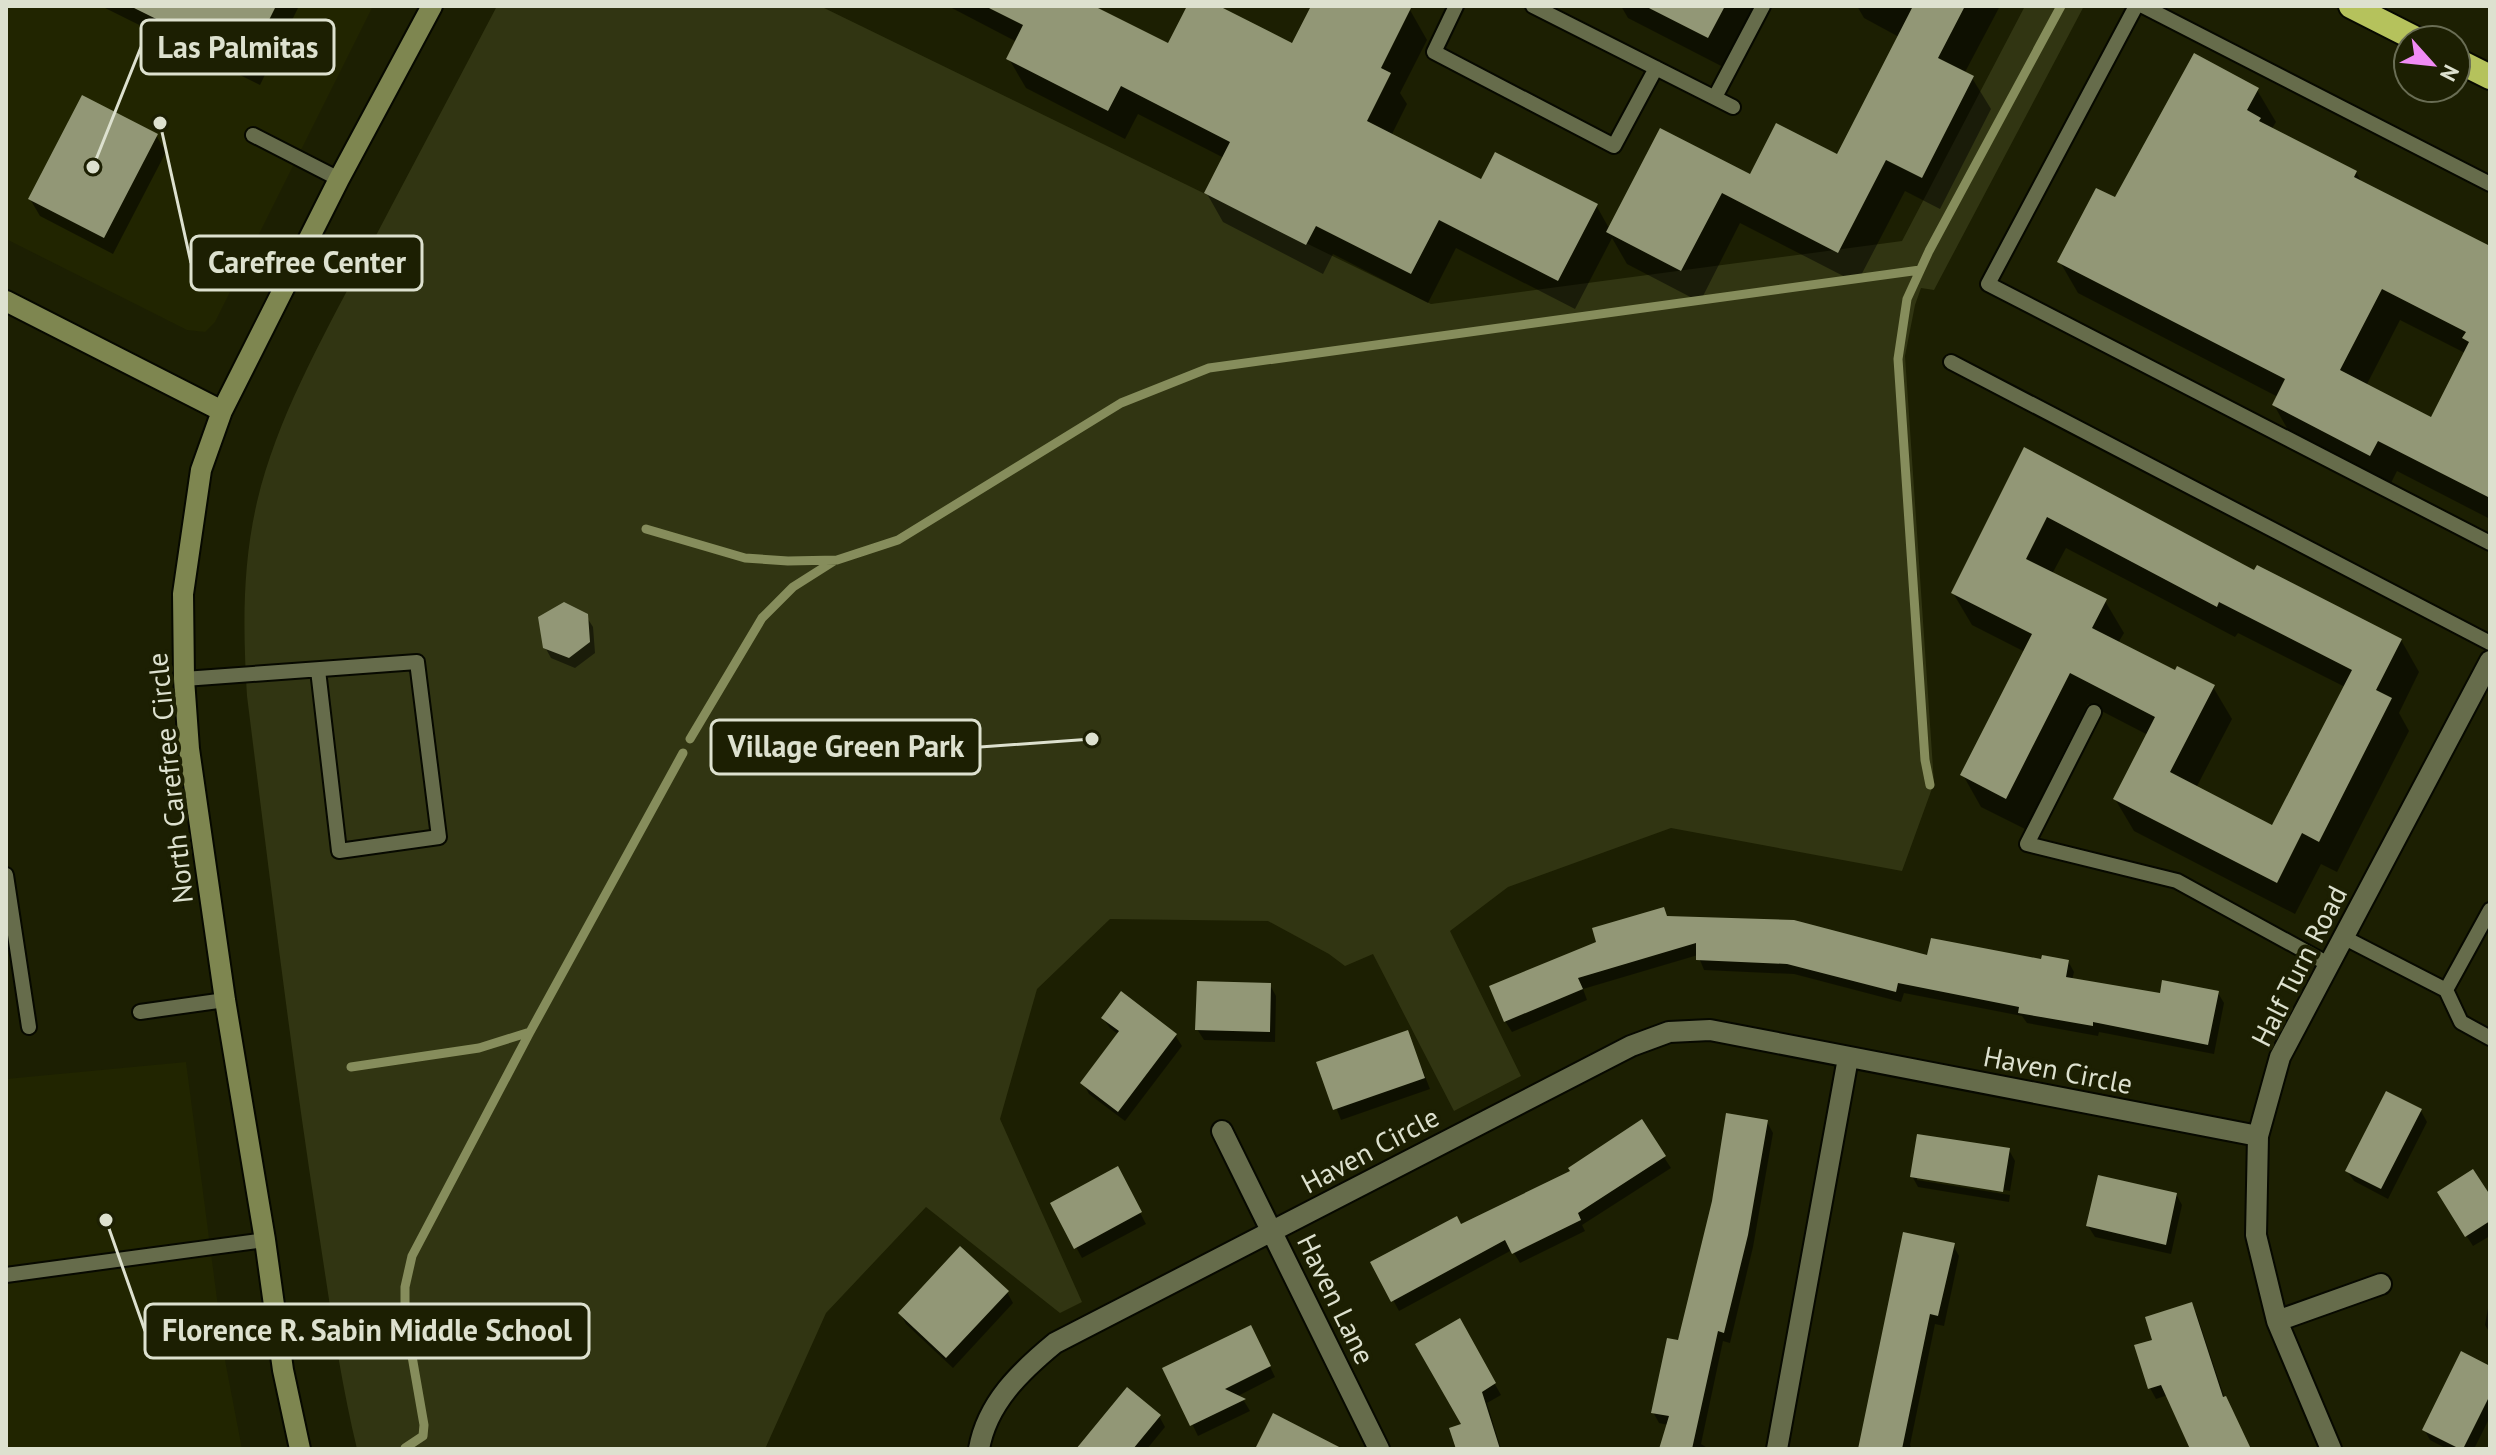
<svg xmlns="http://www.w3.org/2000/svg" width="2496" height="1455" font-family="'PT Sans',sans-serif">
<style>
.built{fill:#212500}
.green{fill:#313512}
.shadow{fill:#0007;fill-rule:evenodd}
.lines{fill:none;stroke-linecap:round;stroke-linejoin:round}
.stream{stroke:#868d5c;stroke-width:9}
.building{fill:#929776;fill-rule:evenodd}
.lane-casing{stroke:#070900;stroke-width:18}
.street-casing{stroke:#070900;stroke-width:24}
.secondary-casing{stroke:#070900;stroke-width:24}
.highway-casing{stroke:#070900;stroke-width:28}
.lane{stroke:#666c4b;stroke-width:14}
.street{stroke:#666c4b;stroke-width:20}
.secondary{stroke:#7e8650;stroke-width:20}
.highway{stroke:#b5c25c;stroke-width:24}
.labels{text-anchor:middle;stroke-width:8;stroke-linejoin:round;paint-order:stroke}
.street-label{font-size:28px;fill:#dde1cf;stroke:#1c1f02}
.leader{fill:none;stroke:#dde1cf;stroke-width:3}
.callout-dot{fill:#dde1cf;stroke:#1c1f02;stroke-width:3}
.callout{fill:#1c1f02;stroke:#dde1cf;stroke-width:3}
.callout-label{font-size:30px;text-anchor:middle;font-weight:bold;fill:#dde1cf}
</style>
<rect width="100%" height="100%" fill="#1c1f02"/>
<path class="built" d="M6,6h367l-158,316 -10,10 -18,-2 -181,-91z
M186,1062l39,298 17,89h-236v-370z"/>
<path class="green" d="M497,6h323l611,298 471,-63 123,-235h59l-150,284 -13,-2 -6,17 -10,51 29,427 -32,88 -231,-43 -163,59 -58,44 71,145 -67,35 -81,-157 -28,12 -16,-12 -61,-33 -158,-2 -73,70 -37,130 82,183 -22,11 -134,-106 -100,106 -61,136h-408c-18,-75 -28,-151 -40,-228 -27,-175 -48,-350 -70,-525 -4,-66 -5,-129 10,-194 20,-84 64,-161 104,-238 45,-86 91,-172 136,-258z"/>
<path class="shadow" d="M101,6h198l-39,79z
M948,6h142l79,40 20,-40h26l78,40 20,-40h89l8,4 17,30 -27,53 7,11 -16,32 91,46 114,23 14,25 140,-53 88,-20 61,-120 -35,-19 -7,-12h143l-36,68 8,4 19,31 -51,100 -35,-18 -48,92 -117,-60 -40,79 -73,-38 -15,-26 -37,71 -119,-61 -28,55 -95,-49 -10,20 -100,-52 -17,-30 18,-34 -86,-44 -13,25 -99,-51 -17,-29 8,-17z
M1621,6h138l-32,63 -99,-51z
M2257,90l19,32 -5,8 85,42 6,11 128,65v271l-93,-48 -8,16 -97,-50 -18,-32 4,-8 -200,-104 -18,-31 55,-62zM2400,320l65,33 -34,67 -65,-34z
M156,135l10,17 -53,102 -73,-38 -10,-17z
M2025,449l230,124 146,67 18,32 -20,41 10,18 -72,141 -16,-8 -26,50 -161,-83 -19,-32 33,-64 -60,-31 -63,125 -44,-22 -18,-32 62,-123 -53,-27 -19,-32zM2066,548l169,89 3,-4 107,54 -72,141 -77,-40 36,-69 -19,-32 -37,-15 -58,-29 6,-10 -19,-32 -53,-27z
M586,616l7,11 2,26 -20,15 -24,-10 -6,-11z
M1668,918l261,39 139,4 6,11 -2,8 90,15 56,-2 6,10 -10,51 -115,-22 -1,4 -71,-13 -5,-7 -118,-23 -3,9 -107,-28 -90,-4 -6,-15 -115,34 4,11 -75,32 -7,-11z
M1270,985l6,11 -1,46 -71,-2 -7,-11z
M1103,1018l72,17 7,11 -57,75 -36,-27 -6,-11 36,-48 -9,-7z
M1408,1033l22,56 -89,31 -22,-56z
M2421,1111l6,11 -39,77 -34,-18 -7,-10z
M1641,1122l30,46 -89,57 3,6 -65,32 -8,-13 -113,61 -26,-48 88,-36 111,-55z
M1767,1122l6,11 -20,114 -23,96 -7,-2 -22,103 8,5h-48l7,-24 -9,-2 -6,-11z
M2009,1150l6,11 -5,30 -93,-15v4l93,15 -1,7 -91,-15 -6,-11z
M1117,1169l29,55 -64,34 -30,-54z
M2176,1194l6,11 -11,49 -76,-17 -7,-11z
M2490,1199v37l-17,10 -27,-42z
M1953,1245l6,11 -15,70 -9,-2 -25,121 2,4h-53z
M1007,1292l6,11 -60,65 -47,-44 -6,-11z
M2490,1297v36l-5,-8z
M2191,1304l6,11 28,84 25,50h-57l-25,-54 -12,4 -6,-11 -13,-42 17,-5z
M1459,1321l42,74 -14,8 14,46h-43l6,-23z
M1256,1338l19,39 -39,20 8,4 6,10 -52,25 -33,-67z
M2490,1368v49l-16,32h-27l-17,-9 -6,-11z
M1159,1416l6,11 -18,22h-69z"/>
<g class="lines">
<path class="stream" d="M646,529l99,29 43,3 49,-1 61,-20 223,-137 88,-35 711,-98
M690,739l72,-121 31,-31 41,-26
M1930,785l-5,-25 -27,-401 9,-60 22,-48 132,-245
M351,1067l128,-19 51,-16
M405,1448l18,-12 1,-11 -19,-109v-29l7,-31 118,-224 153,-279"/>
</g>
<path class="building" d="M130,6h146l-29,58z
M985,6h109l74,37 19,-37h32l73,37 19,-37h101l-31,62 10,5 -24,48 114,58 14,-27 103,52 -40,77 -119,-61 -28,54 -95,-48 -10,19 -102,-52 26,-51 -109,-56 -13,25 -102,-52 17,-34z
M1645,6h80l-17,32z
M1913,6h52l-27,52 36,18 -52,102 -36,-18 -48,93 -116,-60 -41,78 -75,-39 54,-104 90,46 26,-51 61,31z
M2194,53l65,35 -12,22 14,8 -2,3 98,50 -3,6 136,69v252l-112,-57 -8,15 -98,-51 13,-26 -228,-117 39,-74 19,9zM2382,289l84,43 -4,6 7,4 -38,75 -91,-47z
M82,95l76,39 -54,104 -76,-39z
M2024,447l230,123 3,-5 145,74 -26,51 16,8 -73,144 -17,-9 -25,50 -164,-84 42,-82 -85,-44 -64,126 -46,-24 72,-141 -81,-41zM2047,517l170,90 2,-5 133,68 -80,155 -102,-53 45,-87 -38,-19 -2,4 -83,-42 15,-29 -81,-40z
M564,602l24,12 2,28 -21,16 -26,-10 -5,-31z
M1664,907l3,9 127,4 133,35 4,-17 110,21 1,-4 27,5 -3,17 94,16 2,-13 57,11 -11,54 -115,-23v4l-75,-13 1,-6 -121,-24 -2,9 -109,-28 -91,-4v-17l-118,35 5,11 -79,33 -15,-36 107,-44 -4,-14z
M1197,981l74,2 -1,49 -75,-2z
M1121,991l56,43 -59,78 -38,-29 39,-52 -18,-13z
M1408,1030l17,48 -92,32 -17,-48z
M2386,1091l36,18 -41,80 -36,-18z
M1726,1113l42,7 -20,115 -24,98 -6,-2 -26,118h-33l10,-33 -18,-3 16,-75 11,2 34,-139z
M1642,1119l24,37 -88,57 3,7 -69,34 -7,-14 -114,62 -21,-40 87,-46 4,8 109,-53 -2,-3z
M1917,1134l93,14 -7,44 -93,-15z
M1118,1166l24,46 -68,37 -24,-46z
M2473,1169l17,26v26l-25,16 -28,-45z
M2098,1175l79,18 -11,52 -80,-19z
M1903,1232l52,11 -17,73 -8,-2 -28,135h-44z
M960,1246l49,45 -63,67 -48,-45z
M2192,1302l31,95 3,-1 25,53h-61l-29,-64 -13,4 -14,-44 18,-5 -7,-23z
M1460,1318l36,65 -14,9 18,57h-44l-7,-21 12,-4 -46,-80z
M1251,1325l20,41 -46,23 21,10 -56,27 -28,-58z
M2461,1351l29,15v29l-27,54h-3l-38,-19z
M1127,1387l34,28 -28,34h-57z
M1273,1413l70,36h-88z"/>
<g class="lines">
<defs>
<path id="lane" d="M1456,6l-22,46 180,94 42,-78
M1533,6l200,101
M2136,6l-148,278 502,259
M2143,6l347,178
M1715,97l48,-91
M253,135l86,44
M1951,362l539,281
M184,679l233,-17 22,175 -100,14 -21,-181
M2094,712l-67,132 150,37 153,84
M6,875l23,152
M2490,910l-44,80 15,32 29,16
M2345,938l101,52
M140,1012l85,-12
M6,1275l259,-35"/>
<path id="street" d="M1222,1131l157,318
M2277,1321l104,-37
M979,1449c8,-46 42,-78 76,-106l576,-297 38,-14 41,-2 548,106
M1777,1449l71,-391
M2331,1449l-54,-128 -21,-86 2,-99 22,-79 210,-396"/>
<path id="secondary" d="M6,301l216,110
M300,1449l-17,-79 -18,-130 -40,-240 -36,-251 -5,-70 -1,-85 18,-124 21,-59 117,-232 93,-173"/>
<path id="highway" d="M2351,6l67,34
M2456,60l34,17"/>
</defs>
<use href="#lane" class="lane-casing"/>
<use href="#street" class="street-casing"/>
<use href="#secondary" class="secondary-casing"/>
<use href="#highway" class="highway-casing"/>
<use href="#lane" class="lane"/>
<use href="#street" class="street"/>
<use href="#secondary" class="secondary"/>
<use href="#highway" class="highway"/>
</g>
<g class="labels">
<g class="street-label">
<text transform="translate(170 778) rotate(-96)" y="10">North Carefree Circle</text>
<text transform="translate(2299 966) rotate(-63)" y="10">Half Turn Road</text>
<text transform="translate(2058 1070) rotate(11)" y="10">Haven Circle</text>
<text transform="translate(1370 1150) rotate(-28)" y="10">Haven Circle</text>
<text transform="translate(1336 1299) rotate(64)" y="10">Haven Lane</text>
</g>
</g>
<path class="leader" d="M93 167L141 47M160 123L191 263M1092 739L980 747M106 1220L145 1331"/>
<g class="callout-dot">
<circle cx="93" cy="167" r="8"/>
<circle cx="160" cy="123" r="8"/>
<circle cx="1092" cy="739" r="8"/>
<circle cx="106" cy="1220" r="8"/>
</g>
<g class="callout">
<rect x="141" y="20" width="193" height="54" rx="8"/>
<rect x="191" y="236" width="231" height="54" rx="8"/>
<rect x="711" y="720" width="269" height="54" rx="8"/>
<rect x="145" y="1304" width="444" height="54" rx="8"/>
</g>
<g class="callout-label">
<text x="238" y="58">Las Palmitas</text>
<text x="307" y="273">Carefree Center</text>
<text x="846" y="757">Village Green Park</text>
<text x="367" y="1341">Florence R. Sabin Middle School</text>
</g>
<rect width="2496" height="1455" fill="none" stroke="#dde1cf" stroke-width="16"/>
<g transform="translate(2432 64) rotate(117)"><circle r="38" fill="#1c1f02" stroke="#696d54" stroke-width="2"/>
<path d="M0-6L14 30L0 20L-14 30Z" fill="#f08bf5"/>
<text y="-12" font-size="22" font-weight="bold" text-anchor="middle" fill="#dde1cf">N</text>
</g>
</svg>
